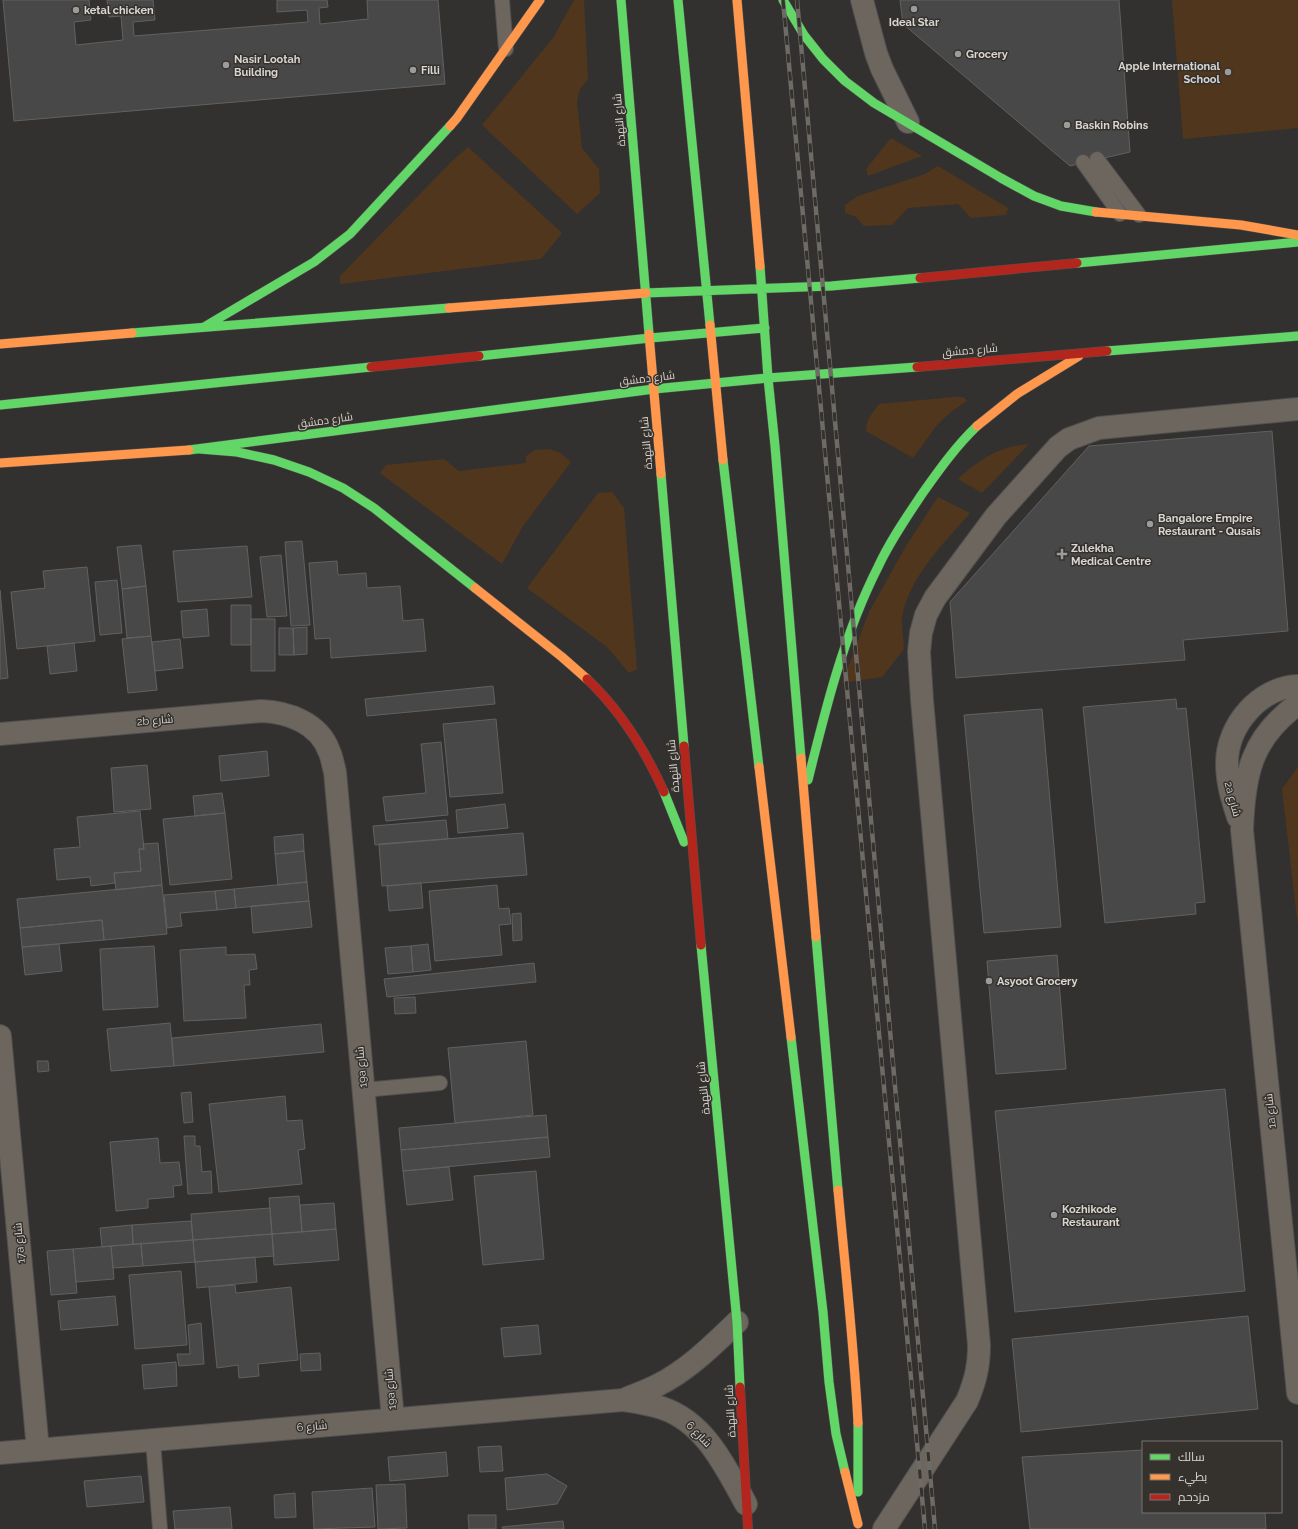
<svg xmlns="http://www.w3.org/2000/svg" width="1298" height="1529" font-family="Raleway,Cairo,sans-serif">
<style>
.green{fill:#50361c}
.building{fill:#494848;stroke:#606160}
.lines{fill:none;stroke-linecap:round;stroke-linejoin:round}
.lane-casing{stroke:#504f4d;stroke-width:16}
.street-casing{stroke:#504f4d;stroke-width:24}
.fast-casing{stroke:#504f4d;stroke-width:10}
.slow-casing{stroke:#504f4d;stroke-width:10}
.jam-casing{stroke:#504f4d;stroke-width:10}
.lane{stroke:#6d665f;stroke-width:14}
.street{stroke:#6d665f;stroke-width:22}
.fast{stroke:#63d668;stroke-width:9}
.slow{stroke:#ff974d;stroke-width:9}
.jam{stroke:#b3261e;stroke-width:9}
.rail-casing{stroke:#6e6a65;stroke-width:4.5}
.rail{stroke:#35312d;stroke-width:3;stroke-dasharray:9;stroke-linecap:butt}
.poi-dot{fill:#9e9c9a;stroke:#35312d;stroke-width:1.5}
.labels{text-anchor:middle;stroke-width:3;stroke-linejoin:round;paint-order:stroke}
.poi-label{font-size:11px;font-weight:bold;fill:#d8d6d3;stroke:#35312d;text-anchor:start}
.street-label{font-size:11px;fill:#d8d6d3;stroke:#35312d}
</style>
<rect width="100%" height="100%" fill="#33312f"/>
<path class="green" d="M574,0h10l4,79 -8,10 -3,12 5,47 17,21 1,24 -23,21 -95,-89 71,-87z
M1172,0h126v128l-115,11z
M891,138l31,18 -54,20 -2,-7z
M468,147l94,86 -21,26 -201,25v-8l113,-116z
M938,166l70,42 -2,7 -35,3 -13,-14 -50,4 -16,17 -28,1 -8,-9 -11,-4v-8l13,-9 67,-22z
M954,397h9l4,4 -16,11 -14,13 -24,33 -47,-27c0,-11 6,-18 13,-27z
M1029,444l-47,49 -24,-14c13,-13 33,-27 52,-32 6,-2 13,-2 19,-3z
M550,449l10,4 11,9 -48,64 -21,38 -122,-91 6,-8 58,-6 15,12 67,-8v-7l9,-6z
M612,492l12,16 13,161 -8,4 -22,-26 -80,-59 71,-95z
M938,497l32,16c-26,30 -57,60 -67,99 -3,10 1,27 1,37l-22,28 -40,6 27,-71 37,-66z
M1298,767v160l-16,-138z"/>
<path class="building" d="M3,0h86l2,20 -17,2 2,23 47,-5 -2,-24 -12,1 -2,-17h46l2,20 -22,2 1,14 174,-14 -1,-12 -30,2v-12h50l1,7 -9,1 1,16 48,-5 -1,-19h71l7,84 -431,37z
M900,0h219l11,152 -60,14 -167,-142z
M1272,431l16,200 -105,9 2,20 -229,18 -6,-76 139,-156z
M302,541l8,84 -19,1 -6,-84z
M141,545l5,41 -24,3 -5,-42z
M247,546l5,51 -74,5 -5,-51z
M281,555l6,61 -20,1 -7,-60z
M337,561l1,14 28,-2 1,15 33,-2 3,35 20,-2 3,32 -95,7 -1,-20 -15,1 -6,-76z
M87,567l8,74 -78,8 -6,-57 34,-4 -2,-17z
M117,580l5,53 -22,2 -5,-53z
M146,586l5,50 -24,2 -5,-49z
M0,590l8,88 -8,1z
M231,605h20v40h-20z
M207,609l2,27 -26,2 -2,-27z
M251,619h24v52h-24z
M307,627v27l-13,1 -1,-27z
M279,628h14l1,27h-15z
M151,636l6,54 -29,3 -6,-54z
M180,639l3,29 -28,3 -3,-29z
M74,643l3,28 -27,3 -3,-28z
M493,686l2,18 -128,12 -2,-17z
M1176,699l1,10 9,-1 19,194 -10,1 1,11 -91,9 -22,-216z
M1042,709l19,218 -77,6 -20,-218z
M496,719l7,74 -53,4 -7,-73z
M441,742l7,73 -62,6 -3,-24 43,-4 -5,-49z
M267,751l2,25 -48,5 -2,-25z
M147,765l4,44 -37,3 -3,-44z
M222,793l3,20 -30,3 -2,-20z
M505,804l3,24 -50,5 -2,-23z
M140,811l4,38h-5l2,22 -27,2 1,10 -24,3 -1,-9 -33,3 -3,-31 26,-2 -3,-30z
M225,813l7,66 -62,6 -7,-66z
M446,820l2,19 -73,6 -2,-19z
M523,833l4,42 -145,11 -3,-42z
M303,834l1,17 -29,3 -1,-17z
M158,843l4,42 -46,5 -2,-17 27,-2 -2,-22h5l-1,-5z
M304,851l3,31 -29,3 -3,-31z
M307,882l2,19 -73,7 -2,-19z
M421,883l2,25 -34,3 -2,-25z
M162,885l5,49 -63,6 -2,-20 -82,8 -3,-29z
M497,885l2,24 10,-1 2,16 -12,1 3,30 -67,6 -6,-70z
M234,889l2,19 -19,2 -2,-19z
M215,891l2,19 -37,3 2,13 -15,2 -3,-33z
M309,901l3,26 -59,6 -2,-27z
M521,913l1,27 -9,1 -1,-27z
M102,920l2,20 -82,7 -2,-19z
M59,944l3,27 -37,4 -3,-28z
M428,944l3,26 -18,2 -2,-26z
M154,946l4,61 -55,3 -3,-61z
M411,946l2,26 -25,2 -3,-26z
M226,947v8l29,-1 2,15 -8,1 1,15h-6l2,33 -62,3 -4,-71z
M1057,955l9,114 -70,5 -9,-113z
M534,963l2,19 -149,15 -3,-18z
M415,997l1,16 -21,1 -1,-16z
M170,1023l4,43 -63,5 -4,-42z
M321,1024l3,28 -150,14 -2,-28z
M526,1041l7,74 -78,8 -7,-75z
M37,1061h11l1,10 -11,1z
M1225,1089l20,202 -230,21 -20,-201z
M191,1092l2,30 -9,1 -3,-30z
M285,1096l2,25 15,-1 3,29 -7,1 4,34 -83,8 -10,-88z
M546,1115l2,22 -147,13 -2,-22z
M184,1136h11v10h5l2,26 9,-1 1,22 -24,1z
M548,1137l2,20 -147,14 -2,-21z
M158,1138l2,25 19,-1 3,23 -9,1 1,11 -26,2v9l-32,3 -6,-69z
M449,1167l4,33 -46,5 -4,-34z
M536,1171l8,88 -61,6 -9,-89z
M299,1196l3,36 -30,2 -3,-36z
M334,1203l2,26 -34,3 -2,-27z
M270,1208l2,26 -79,6 -2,-26z
M191,1221l2,19 -60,4 -1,-19z
M132,1225l1,19 -31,3 -2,-19z
M336,1229l3,31 -65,5 -2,-31z
M272,1234l2,22 -79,6 -2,-22z
M193,1240l2,22 -52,4 -2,-22z
M141,1244l2,22 -30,2 -2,-22z
M111,1246l3,33 -38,3 -3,-33z
M73,1249l4,44 -26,2 -4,-44z
M255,1257l2,25 -60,6 -2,-26z
M181,1271l6,74 -52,4 -6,-74z
M235,1285l1,8 55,-6 7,73 -40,4 1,12 -20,2 -1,-13 -21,3 -8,-81z
M115,1296l3,29 -57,5 -3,-29z
M1248,1316l10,93 -237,23 -9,-93z
M201,1323l3,41 -25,2 -2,-12h13l-2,-29z
M538,1325l3,29 -37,3 -3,-29z
M320,1353l1,17 -20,1 -1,-17z
M176,1362l1,24 -33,3 -2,-24z
M501,1446l2,25 -23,1 -2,-25z
M1143,1450v62h122l1,17h-236l-8,-72z
M446,1452l2,24 -58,5 -2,-24z
M547,1474l20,12 -10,18 -50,6 -2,-32z
M141,1476l3,26 -57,5 -3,-26z
M405,1484l2,44 -29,1 -2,-44z
M372,1488l3,39 -61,2 -2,-37z
M295,1493l1,24 -21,1 -1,-23z
M230,1507l2,22h-57l-2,-18z
M468,1515h28v14h-27z
M563,1521l1,8h-61l-1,-2z"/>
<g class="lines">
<defs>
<path id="lane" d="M502,0l4,49
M1097,159l42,56
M1083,162l37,52
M364,1090l76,-7
M153,1441l7,88"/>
<path id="street" d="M862,0l14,53 6,16 26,53
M1298,704c-47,34 -54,70 -56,126l56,563
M0,734l261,-23c27,1 58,12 68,40 3,6 4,14 6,21l58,647
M1238,817c-6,-18 -11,-35 -11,-54 0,-38 33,-76 71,-77
M0,1036l38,414
M623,1400c11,-5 24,-9 35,-15 30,-15 55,-40 79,-63
M0,1453l623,-53c13,2 27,4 39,8 43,14 64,60 84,96
M884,1529l83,-128c8,-19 12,-34 12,-56l-57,-645 -3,-48 2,-19 5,-18 9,-17 61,-82 62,-69 11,-8 30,-11 199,-19"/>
<path id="fast" d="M621,0l28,334
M678,0l32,325
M783,0l21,35 19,24 22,22 29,22 127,75 33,18 27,10 35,6
M1077,263l221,-21
M760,266l8,112 7,68 26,312
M646,293l185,-7 89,-8
M204,327l110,-65 36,-28 100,-108
M132,333l317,-25
M1107,351l191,-15
M479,356l171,-18 115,-10
M654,389l114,-11 149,-11
M0,405l371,-38
M200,449l37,3 37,8 35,12 34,16 31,20 101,80
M189,450l465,-61
M723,460l36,307
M661,474l23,272
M808,780c18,-73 36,-146 70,-213 12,-26 28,-49 44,-73 17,-24 34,-48 55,-68
M664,792l20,50
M816,937l22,253
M701,945l36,377 3,65
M791,1037l32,275 6,70 7,52 9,38
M858,1492v-69"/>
<path id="slow" d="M737,0l23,266
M450,126l7,-8 83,-118
M1096,212l145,13 57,10
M449,308l197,-15
M710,325l13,135
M649,334l12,140
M0,344l132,-11
M977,426l40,-32 62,-38
M0,463l189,-13
M475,588l87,69 25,22
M801,758l15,179
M759,767l32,270
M838,1190c7,77 16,155 20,233
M845,1472l13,52"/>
<path id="jam" d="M920,278l157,-15
M371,367l108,-11
M917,367l190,-16
M587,679c34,32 58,71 77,113
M684,746l17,199
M740,1387l8,142"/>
</defs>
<use href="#lane" class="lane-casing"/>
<use href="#street" class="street-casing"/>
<use href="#fast" class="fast-casing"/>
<use href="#slow" class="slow-casing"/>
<use href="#jam" class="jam-casing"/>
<use href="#lane" class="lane"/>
<use href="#street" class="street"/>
<use href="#fast" class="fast"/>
<use href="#slow" class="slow"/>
<use href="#jam" class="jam"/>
<defs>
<path id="rail" d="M783,0l142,1529
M797,0l138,1529"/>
</defs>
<use href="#rail" class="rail-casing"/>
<use href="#rail" class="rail"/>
</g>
<g class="poi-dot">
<circle cx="914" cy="9" r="4"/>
<circle cx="76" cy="10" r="4"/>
<circle cx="958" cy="54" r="4"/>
<circle cx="226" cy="65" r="4"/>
<circle cx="413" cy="70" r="4"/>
<circle cx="1228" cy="72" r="4"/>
<circle cx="1067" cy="125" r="4"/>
<circle cx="1150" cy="524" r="4"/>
<path d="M1060 548h4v4h4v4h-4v4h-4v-4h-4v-4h4z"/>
<circle cx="989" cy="981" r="4"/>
<circle cx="1054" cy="1215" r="4"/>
</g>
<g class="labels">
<g class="poi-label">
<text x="84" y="14">ketal chicken</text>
<text x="914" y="26" text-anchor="middle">Ideal Star</text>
<text x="966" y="58">Grocery</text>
<text x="234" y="63">Nasir Lootah<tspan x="234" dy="13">Building</tspan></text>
<text x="1220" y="70" text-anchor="end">Apple International<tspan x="1220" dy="13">School</tspan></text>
<text x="421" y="74">Filli</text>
<text x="1075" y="129">Baskin Robins</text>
<text x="1158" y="522">Bangalore Empire<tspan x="1158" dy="13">Restaurant - Qusais</tspan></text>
<text x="1071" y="552">Zulekha<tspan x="1071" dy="13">Medical Centre</tspan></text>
<text x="997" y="985">Asyoot Grocery</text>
<text x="1062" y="1213">Kozhikode<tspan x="1062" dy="13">Restaurant</tspan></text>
</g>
<g class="street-label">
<text transform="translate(619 120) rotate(-95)" y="4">شارع النهدة</text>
<text transform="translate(970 350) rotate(-5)" y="4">شارع دمشق</text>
<text transform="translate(647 378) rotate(-7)" y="4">شارع دمشق</text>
<text transform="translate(325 420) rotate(-8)" y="4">شارع دمشق</text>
<text transform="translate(646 443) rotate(-95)" y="4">شارع النهدة</text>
<text transform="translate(155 720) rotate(-5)" y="4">2b شارع</text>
<text transform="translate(673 766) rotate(-95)" y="4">شارع النهدة</text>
<text transform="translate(1233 799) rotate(75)" y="4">2a شارع</text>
<text transform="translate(361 1067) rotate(-95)" y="4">19a شارع</text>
<text transform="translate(703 1088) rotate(-96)" y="4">شارع النهدة</text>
<text transform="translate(1270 1111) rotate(-96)" y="4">1a شارع</text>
<text transform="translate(19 1243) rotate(-95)" y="4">17a شارع</text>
<text transform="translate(390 1389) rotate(-95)" y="4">19a شارع</text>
<text transform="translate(730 1411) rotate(-93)" y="4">شارع النهدة</text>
<text transform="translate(312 1426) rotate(-5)" y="4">شارع 6</text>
<text transform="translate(699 1434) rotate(46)" y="4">شارع 6</text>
</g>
</g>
<rect x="1142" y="1441" width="140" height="72" fill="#35312d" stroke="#76736f"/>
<rect x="1150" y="1454" width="20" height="6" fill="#63d668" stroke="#76736f"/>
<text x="1178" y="1461" font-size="12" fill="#d8d6d3">سالك</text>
<rect x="1150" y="1474" width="20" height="6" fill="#ff974d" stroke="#76736f"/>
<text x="1178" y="1481" font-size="12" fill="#d8d6d3">بطيء</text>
<rect x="1150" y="1494" width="20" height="6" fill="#b3261e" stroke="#76736f"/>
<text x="1178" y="1501" font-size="12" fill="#d8d6d3">مزدحم</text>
</svg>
